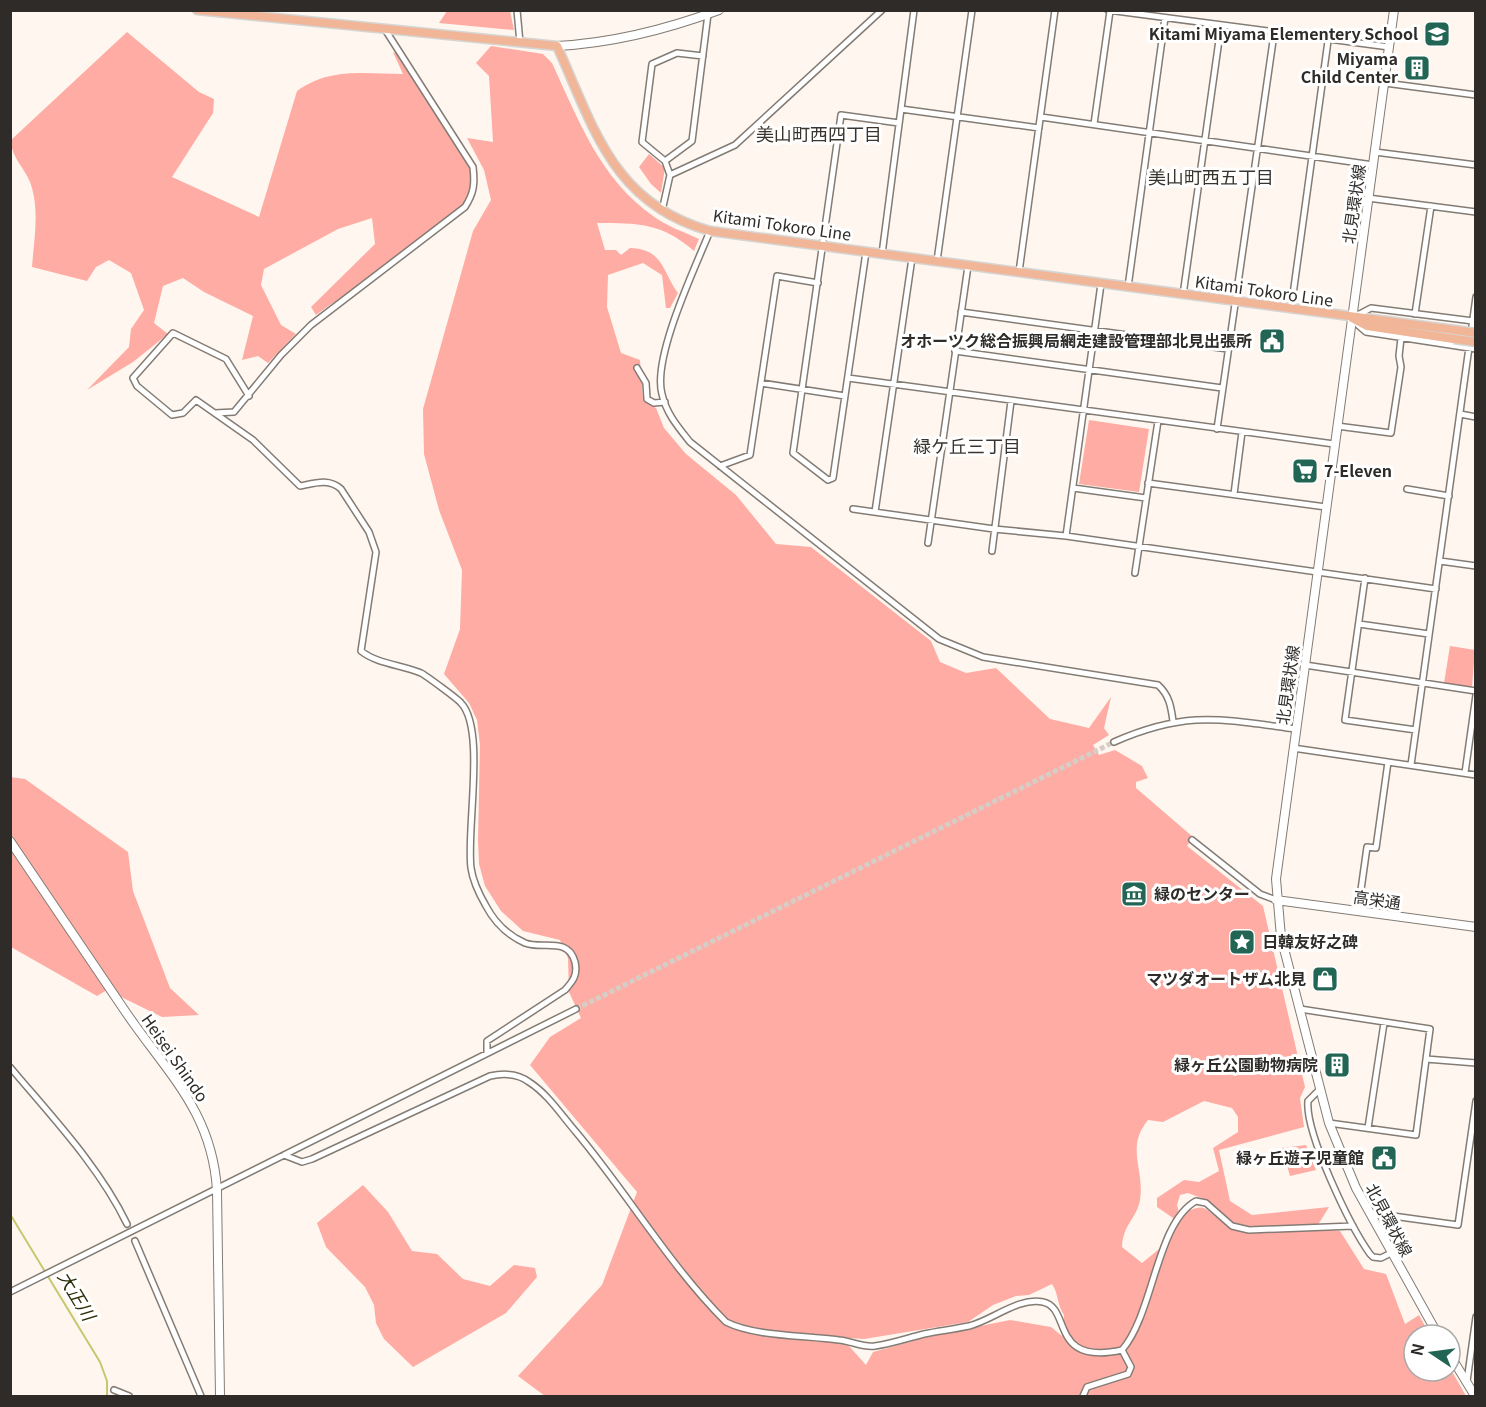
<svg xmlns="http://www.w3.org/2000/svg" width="1486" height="1407" font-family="Georgia,'Noto Sans JP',serif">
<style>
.green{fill:#feaca4;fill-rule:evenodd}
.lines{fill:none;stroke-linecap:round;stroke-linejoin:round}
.stream{stroke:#c6c870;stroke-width:2}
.street-tunnel{stroke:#d5cec7;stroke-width:5;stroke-dasharray:5 2.5;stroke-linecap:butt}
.street-casing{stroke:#837c75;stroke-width:8}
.secondary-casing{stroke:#837c75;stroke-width:10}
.primary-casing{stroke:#d5d5d4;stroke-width:11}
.street{stroke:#fff;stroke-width:5}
.secondary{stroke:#fff;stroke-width:8}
.primary{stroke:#f1b698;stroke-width:8}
.primary-bridge-casing{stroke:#d5d5d4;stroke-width:11;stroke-linecap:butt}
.primary-bridge{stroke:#f1b698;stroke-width:8}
.labels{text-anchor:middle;stroke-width:6;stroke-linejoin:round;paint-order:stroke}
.poi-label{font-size:16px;font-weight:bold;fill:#2e2b28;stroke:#fff;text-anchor:end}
.street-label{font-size:16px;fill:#2e2b28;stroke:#fff}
.neighbourhood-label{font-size:18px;fill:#3a342e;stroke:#fff}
.water-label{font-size:18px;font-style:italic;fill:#2d2e06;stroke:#fff}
</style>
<rect width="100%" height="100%" fill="#fff7ef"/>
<path class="green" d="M447,11h63l4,19 -75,-7z
M127,32l72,60 15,7 -1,14 -41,64 87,40 38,-126c34,-24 67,-17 106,-17l-10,-22 7,3 72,115c0,6 2,14 1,19 -6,25 -131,107 -157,126l-5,-8 64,-63 -3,-26 -34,11 -74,40 -3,16 20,40 15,9 -28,29 -10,-7 -16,4 11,-44 -49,-24 -21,-14 -20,8 -9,37 14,11 -35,28 -46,28 42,-43 2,-18 13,-19 -13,-37 -22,-13 -13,7 -9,14 -55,-14c2,-28 8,-58 -2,-85 -6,-15 -19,-25 -19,-42z
M491,46l52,8 9,9c26,56 48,116 101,153 13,10 31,16 46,23l-5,12c-32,-28 -56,-28 -97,-28l8,27h11l5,5 9,-7c34,1 32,24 48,45l-8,15h-4l-4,-33 -19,-12 -35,12 -1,32 14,46 19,7 3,40 13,8 8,20 22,26 50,41 40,49 35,3 120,94 9,21 26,11 30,-5 54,51 39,9 22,-31 -7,31 5,7 -16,10 6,10 16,-5 27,16 6,12 -12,4v6l57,49 -6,9 76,60 42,181 -5,11 4,29 -85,23 11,51 22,14 77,-8 -13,21 24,3 24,38 22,5 19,50 14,-9 11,20h-16v36h36v-3l16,28h-921l-27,-20 84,-91 35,-93 -107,-127 20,-28 31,-19 -12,-26 -1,-34 -8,-18 -37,-9 -22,-20 -16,-25 -6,-22 -1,-23 2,-96 -3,-25 -8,-17 -25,-29 16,-45 2,-59 -23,-60 -15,-56 -1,-45 50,-178 18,-31 -7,-30 -17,-32 26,4 -4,-66 -13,-13zM1204,1101l28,7 6,9v15l-25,16 6,23 -20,11 -15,-2 -27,18v9l16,11 -4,23 -27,22 -20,-16c1,-23 15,-29 18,-47 5,-31 -15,-52 8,-80l15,2zM1188,1193l16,6 15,13 -3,5c-18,-16 -16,-8 -37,-4l-2,-8 3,-10zM1052,1284c7,11 5,21 12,31l-2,21 -11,-9 -41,-7 -79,16 -58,16 -7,13 -17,-19 -1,-8 16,1 104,-17 25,-17 23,-9 13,-1z
M649,154l16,14 -4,25 -10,-9 -12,-17z
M1089,420l60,9 -10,63 -60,-8z
M1450,646l25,4 -3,37 -28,-4z
M10,777l15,2 103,73 5,39 37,97 29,27 -37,2 -55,-27 -10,6 -86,-49z
M1306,1145l10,25 -26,6 -8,-28z
M363,1185l25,27 24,39 25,3 26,25 27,7 24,-21 21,3 2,9 -31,36 -93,54 -29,-28 -8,-16 -2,-18 -9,-18 -39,-40 -9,-24z"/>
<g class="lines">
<path class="stream" d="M10,1214l90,148 7,19v15"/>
<path class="street-tunnel" d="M576,1009l538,-267
M127,1224l8,17"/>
<defs>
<path id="street" d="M517,10l3,33
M1108,10l281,37
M1385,83l91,12
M901,109l138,19
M1041,117l332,48
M1094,124l16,-113
M1375,152l101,13
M665,161l27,-20 16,-127
M670,175l-5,-14 -23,-19 10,-78 25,-11 26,3
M1368,198l108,14
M662,211l8,-36 65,-30 147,-135
M710,231c-15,37 -58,127 -48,163 4,19 16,33 28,48l249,197 44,18 175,28c11,10 13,21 15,36
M866,252l-33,226 -5,2 -35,-27 48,-338 58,8
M882,254l32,-244
M937,261l35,-251
M1019,272l36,-262
M1128,287l37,-269
M1183,295l38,-269
M1291,309l37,-268
M961,312l267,37
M1415,314l16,-108
M1356,316l15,-8 102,13
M1358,325l8,7 110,17
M955,351l267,37
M637,368l9,15 1,16 7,4 11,-1
M848,378l486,66
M761,383l84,13
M249,396l-23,-37 -53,-26 -40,45 4,8 35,29 11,-2 13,-13 57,40 47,46c15,-3 29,-8 41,3l28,43 7,20 -15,99c16,13 42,14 60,22 4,2 37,26 40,30 25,26 5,127 10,165 2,14 8,26 15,38 9,17 21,29 39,37 17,7 43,-7 50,19 3,13 -2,19 -10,28l-78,51v12
M215,413l19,-1 47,-57 30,-30 154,-118c9,-14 10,-23 8,-40l-87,-136
M1460,414l16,3
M1337,426l54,7 10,-66 -2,-11 2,-18
M1217,429l57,-395
M720,466l30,-11 27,-179 41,7
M1148,483l178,24
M1073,488l73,10
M1407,489l42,7
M1234,494l8,-62
M853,509l141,20 72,7 370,53
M875,512l37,-254
M1066,536l35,-252
M928,543l40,-277
M992,551l19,-150
M1440,561l36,5
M1135,573l23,-152
M1365,578l-20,142 71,10
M1359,624l70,10
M1305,665l171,26
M1114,742c73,-32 106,-23 182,-13
M1293,748l183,27
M1411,765l65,-468
M1465,773l11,-78
M1192,840l68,54 16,6
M1358,911l9,-64 9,1 12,-86
M1300,1009l130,20 -14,106 -87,-12
M1426,1059l50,4
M10,1067c41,49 89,99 117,157
M1319,1090l-11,11c-3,32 42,125 62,153l3,3 8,1 10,-5
M1368,1128l16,-105
M284,1155l18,7 10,-3 178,-83c14,-3 27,-3 39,6 19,12 33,34 47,50 52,62 93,133 150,190 30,15 80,13 113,18 12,1 25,8 36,6 16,-2 33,-8 49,-12 15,-3 31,-5 45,-8 24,-6 49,-29 74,-24 29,6 6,64 79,48 32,-37 34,-127 74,-149l10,2 26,23 17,4 104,-4
M1371,1213l87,12 18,-124
M135,1241l66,155
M10,1292l566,-283
M1467,1381l9,-64
M114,1390l15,6
M1083,1396l4,-9 41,-13 3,-7 -9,-17"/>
<path id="secondary" d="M1394,10l-118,869 5,58 48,186 27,65 82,147
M557,46c57,-3 108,-16 162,-36
M10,841c38,57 77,113 115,170 42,62 87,100 92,179l3,206
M1276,900l200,27
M1450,1355l25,41"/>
<path id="primary" d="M197,10l360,36c37,82 56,158 153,185l745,99
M1352,318l15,8 87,13"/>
</defs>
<use href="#street" class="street-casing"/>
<use href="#secondary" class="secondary-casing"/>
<use href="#primary" class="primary-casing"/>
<use href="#street" class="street"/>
<use href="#secondary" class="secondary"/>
<use href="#primary" class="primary"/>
<defs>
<path id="primary-bridge" d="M1455,330l21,3
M1454,339l22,3"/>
</defs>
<use href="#primary-bridge" class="primary-bridge-casing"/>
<use href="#primary-bridge" class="primary-bridge"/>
</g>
<defs>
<symbol id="school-square" viewBox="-11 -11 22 22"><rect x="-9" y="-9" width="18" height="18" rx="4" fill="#226554" stroke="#fff"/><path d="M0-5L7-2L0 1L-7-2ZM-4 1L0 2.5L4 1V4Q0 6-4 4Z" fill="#fff"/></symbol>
<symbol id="building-square" viewBox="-11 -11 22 22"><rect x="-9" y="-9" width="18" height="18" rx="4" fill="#226554" stroke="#fff"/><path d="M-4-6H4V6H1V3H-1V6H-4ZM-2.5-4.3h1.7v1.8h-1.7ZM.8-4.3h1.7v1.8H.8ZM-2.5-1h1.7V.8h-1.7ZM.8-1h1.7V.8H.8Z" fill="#fff"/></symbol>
<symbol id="civic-square" viewBox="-11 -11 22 22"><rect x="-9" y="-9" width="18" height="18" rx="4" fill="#226554" stroke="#fff"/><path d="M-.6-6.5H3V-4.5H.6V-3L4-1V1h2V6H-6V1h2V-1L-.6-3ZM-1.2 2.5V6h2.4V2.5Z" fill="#fff"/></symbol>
<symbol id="supermarket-square" viewBox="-11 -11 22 22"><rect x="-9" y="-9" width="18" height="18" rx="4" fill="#226554" stroke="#fff"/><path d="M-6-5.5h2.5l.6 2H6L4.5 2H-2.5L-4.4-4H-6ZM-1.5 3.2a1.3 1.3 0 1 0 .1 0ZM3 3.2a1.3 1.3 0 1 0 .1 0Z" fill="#fff"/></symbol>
<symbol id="museum-square" viewBox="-11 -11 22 22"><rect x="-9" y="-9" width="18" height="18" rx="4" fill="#226554" stroke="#fff"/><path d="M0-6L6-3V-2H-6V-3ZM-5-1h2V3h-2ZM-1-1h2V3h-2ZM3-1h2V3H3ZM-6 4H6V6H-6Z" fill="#fff"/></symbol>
<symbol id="sight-square" viewBox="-11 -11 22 22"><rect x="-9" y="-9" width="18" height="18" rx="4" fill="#226554" stroke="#fff"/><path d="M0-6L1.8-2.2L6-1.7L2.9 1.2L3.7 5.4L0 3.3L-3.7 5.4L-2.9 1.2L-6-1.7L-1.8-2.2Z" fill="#fff"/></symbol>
<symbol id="shop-square" viewBox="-11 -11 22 22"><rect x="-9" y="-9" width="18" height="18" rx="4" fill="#226554" stroke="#fff"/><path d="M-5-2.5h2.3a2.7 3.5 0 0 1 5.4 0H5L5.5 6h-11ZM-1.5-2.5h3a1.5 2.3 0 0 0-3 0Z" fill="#fff"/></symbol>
</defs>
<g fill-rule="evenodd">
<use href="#school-square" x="1422" y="19" width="30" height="30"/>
<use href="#building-square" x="1402" y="53" width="30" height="30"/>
<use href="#civic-square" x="1257" y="326" width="30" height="30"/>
<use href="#supermarket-square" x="1290" y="456" width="30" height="30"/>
<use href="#museum-square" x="1119" y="879" width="30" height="30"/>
<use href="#sight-square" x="1227" y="927" width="30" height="30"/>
<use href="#shop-square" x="1310" y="964" width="30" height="30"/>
<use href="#building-square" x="1322" y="1050" width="30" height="30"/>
<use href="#civic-square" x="1369" y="1143" width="30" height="30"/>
</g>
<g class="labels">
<g class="poi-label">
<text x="1418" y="40">Kitami Miyama Elementery School</text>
<text x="1398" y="65">Miyama<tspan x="1398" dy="18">Child Center</tspan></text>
<text x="1252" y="347">オホーツク総合振興局網走建設管理部北見出張所</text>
<text x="1324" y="477" text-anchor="start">7-Eleven</text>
<text x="1154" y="900" text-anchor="start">緑のセンター</text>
<text x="1262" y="948" text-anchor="start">日韓友好之碑</text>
<text x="1306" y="985">マツダオートザム北見</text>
<text x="1318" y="1071">緑ヶ丘公園動物病院</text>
<text x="1364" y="1164">緑ヶ丘遊子児童館</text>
</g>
<g class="street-label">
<text transform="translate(1354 204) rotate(-82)" y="6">北見環状線</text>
<text transform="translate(782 225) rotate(8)" y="6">Kitami Tokoro Line</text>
<text transform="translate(1264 291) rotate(8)" y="6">Kitami Tokoro Line</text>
<text transform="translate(1288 685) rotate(-82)" y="6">北見環状線</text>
<text transform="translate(1377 900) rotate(8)" y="6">高栄通</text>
<text transform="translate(175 1058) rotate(55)" y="6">Heisei Shindo</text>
<text transform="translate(1389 1220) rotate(62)" y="6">北見環状線</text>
</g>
<g class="neighbourhood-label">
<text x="819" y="141">美山町西四丁目</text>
<text x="1211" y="184">美山町西五丁目</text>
<text x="967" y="453">緑ケ丘三丁目</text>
</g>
<g class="water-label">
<text transform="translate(76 1296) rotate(59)" y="6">大正川</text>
</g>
</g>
<rect width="1486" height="1407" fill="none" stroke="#2e2b28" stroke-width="24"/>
<g transform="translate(1432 1353) rotate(283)"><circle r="28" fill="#ffffff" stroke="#abaaa9" stroke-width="1.5"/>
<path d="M0-4.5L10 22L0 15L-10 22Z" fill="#226554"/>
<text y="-9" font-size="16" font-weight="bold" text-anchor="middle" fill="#2e2b28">N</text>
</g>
</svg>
